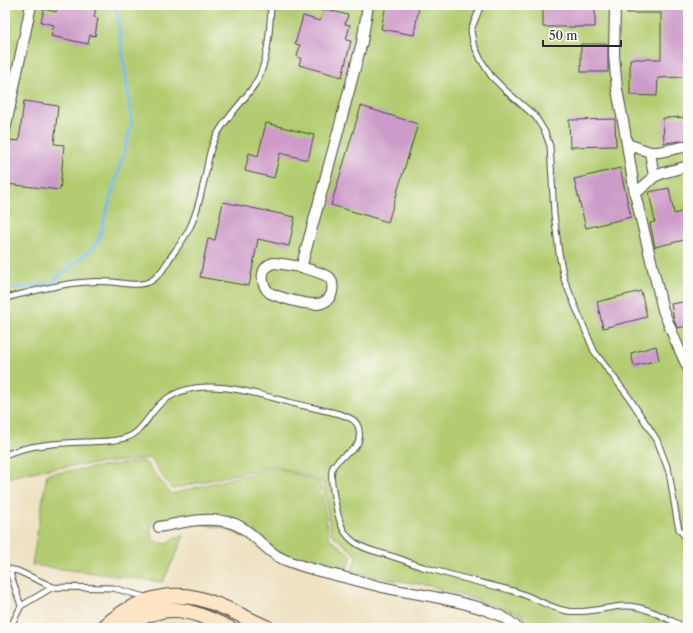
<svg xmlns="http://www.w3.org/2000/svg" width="693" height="633" font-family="'Libre Caslon Text',serif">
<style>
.green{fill:#b3cc71;stroke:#6f7c4e}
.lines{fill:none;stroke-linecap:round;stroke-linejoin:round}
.stream{stroke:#7abaee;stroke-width:3}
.building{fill:#cd9bc9}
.lane-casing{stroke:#484642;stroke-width:7}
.street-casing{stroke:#484642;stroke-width:12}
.secondary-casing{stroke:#484642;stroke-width:16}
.lane{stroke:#fff;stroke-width:5}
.street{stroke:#fff;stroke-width:10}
.secondary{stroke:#fde5c5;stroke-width:14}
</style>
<rect width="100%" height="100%" fill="#fdfcf7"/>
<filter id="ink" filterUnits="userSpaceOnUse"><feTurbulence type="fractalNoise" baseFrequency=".025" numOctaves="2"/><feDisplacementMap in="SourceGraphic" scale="8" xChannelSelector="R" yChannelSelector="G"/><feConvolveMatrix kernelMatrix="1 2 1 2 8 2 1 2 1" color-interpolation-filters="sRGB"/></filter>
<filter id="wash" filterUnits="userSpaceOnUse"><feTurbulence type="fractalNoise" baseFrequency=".012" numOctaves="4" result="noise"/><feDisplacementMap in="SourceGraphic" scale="16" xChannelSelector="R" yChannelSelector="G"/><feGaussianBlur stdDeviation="0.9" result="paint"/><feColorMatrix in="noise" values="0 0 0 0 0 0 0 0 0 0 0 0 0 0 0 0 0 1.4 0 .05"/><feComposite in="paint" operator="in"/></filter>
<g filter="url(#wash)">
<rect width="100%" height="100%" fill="#eee2c3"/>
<path class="green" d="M5,5h683v623h-159l-8,-14 -90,-28 -80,-13 6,-17 -26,-23 -8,-51 -49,-17 -102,24 -22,-31 -103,11 -42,9z
M144,461l27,33 104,-27 45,16 9,55 23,18 -6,16 -59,-15 -61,-28 -25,-5 -23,1c-10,-8 -13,-9 -25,-2l-3,9 5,10 12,2 8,-6 9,-2 -21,46 -131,-17 15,-91z
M174,623l22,5h-42z"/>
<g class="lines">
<path class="stream" d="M5,290l46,-7 46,-38 35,-121 -16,-119"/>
</g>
<g id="blocks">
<path class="building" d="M58,5h26l12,3 -2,9 4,1 -3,18 -5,-1 -2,9 -37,-8 3,-11 -13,-3 3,-13 12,3z
M386,5l33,1 -5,29 -33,-6z
M543,5h52v22h-52z
M627,5h59v72l-28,1 -1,18 -27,-1v-36h31v-46h-34z
M324,9l24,6 -3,9 5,1 -4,15 5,1 -9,36 -43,-12 2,-7 -4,-1 3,-12 -5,-1 8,-28 17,5z
M581,44h27v28h-27z
M24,101l34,5 -4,38 10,1 -4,45 -54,-6 4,-44 9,1z
M361,106l57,18 -30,98 -57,-17z
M688,117v23l-24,3 -1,-25z
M615,119l1,27 -46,1 -1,-27z
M266,123l48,12 -6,25 -28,-7 -6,25 -29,-7 4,-18 9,3z
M620,168l11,49 -45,11 -12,-49z
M669,188l5,26 14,-4v29l-33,8 -5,-24 5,-1 -6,-30z
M223,202l72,15 -6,29 -31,-7 -9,47 -49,-9 8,-38 7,1z
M641,291l6,26 -44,11 -6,-26z
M688,301v25l-11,2 -3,-8 -3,-16z
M656,346l3,14 -25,6 -3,-13z"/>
</g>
</g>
<g filter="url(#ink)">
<use href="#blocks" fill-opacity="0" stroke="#484642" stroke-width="1"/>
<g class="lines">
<defs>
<path id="lane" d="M481,5l-10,25 2,13 8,17 10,16 15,15 29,25 10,16 5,14 4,68 5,39 5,26 4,10 26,62 9,12 25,33 29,44 12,32 8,48 2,9 9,12
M5,298c35,-8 71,-19 107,-16 12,1 28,5 39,-1 9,-5 14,-15 19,-23 8,-11 16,-21 21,-33 6,-13 10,-30 13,-44 3,-12 4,-25 9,-38 9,-22 29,-39 42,-59 13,-19 15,-56 16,-79
M5,455c23,-11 58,-12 83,-13 12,-1 25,0 37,-4 13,-3 20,-16 28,-26 5,-7 11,-12 18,-16 33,-20 87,-2 121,7 16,4 32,7 48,11 8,3 18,6 19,16 4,23 -18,21 -26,37 -5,9 5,52 10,62 3,6 8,11 14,15 11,7 22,8 34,12 11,3 21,8 32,11 30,9 60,16 90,24 19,5 36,17 54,20 19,3 39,-4 57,-5 22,-1 44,14 63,22
M5,568l13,3 35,16 60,1 32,9
M9,569l12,37
M10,628l11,-22 32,-19"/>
<path id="street" d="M615,5l-1,50 3,35 7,36 11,68 28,116 13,32 12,26
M5,130l26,-125
M627,144l23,8h9l29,-6
M650,152l4,25
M635,194l19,-17 9,-4 25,-7
M274,263c19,2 39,6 55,14 4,4 4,9 3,15 -1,5 -5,9 -10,11 -11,4 -41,-5 -52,-10 -10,-8 -11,-27 4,-30z
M301,268l41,-151 20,-75 6,-37
M159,527c22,-4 46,-11 69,-5 20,4 33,24 49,34 14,8 32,12 46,16 20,5 40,10 59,15 33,8 114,16 135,41"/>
<path id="secondary" d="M103,628c25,-24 59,-38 94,-30 25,6 48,20 71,30
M122,628c44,-27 63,-21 107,0"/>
</defs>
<use href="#lane" class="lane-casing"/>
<use href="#street" class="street-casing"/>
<use href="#secondary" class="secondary-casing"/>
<use href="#lane" class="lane"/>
<use href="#street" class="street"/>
<use href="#secondary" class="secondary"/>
</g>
</g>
<rect width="693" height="633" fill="none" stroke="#fdfcf7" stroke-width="20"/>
<path d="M543 40v6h78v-6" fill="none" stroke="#2b2b2b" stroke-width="2"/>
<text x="549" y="40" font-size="12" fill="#2b2b2b" stroke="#fdfcf7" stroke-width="3" paint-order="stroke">50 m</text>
</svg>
